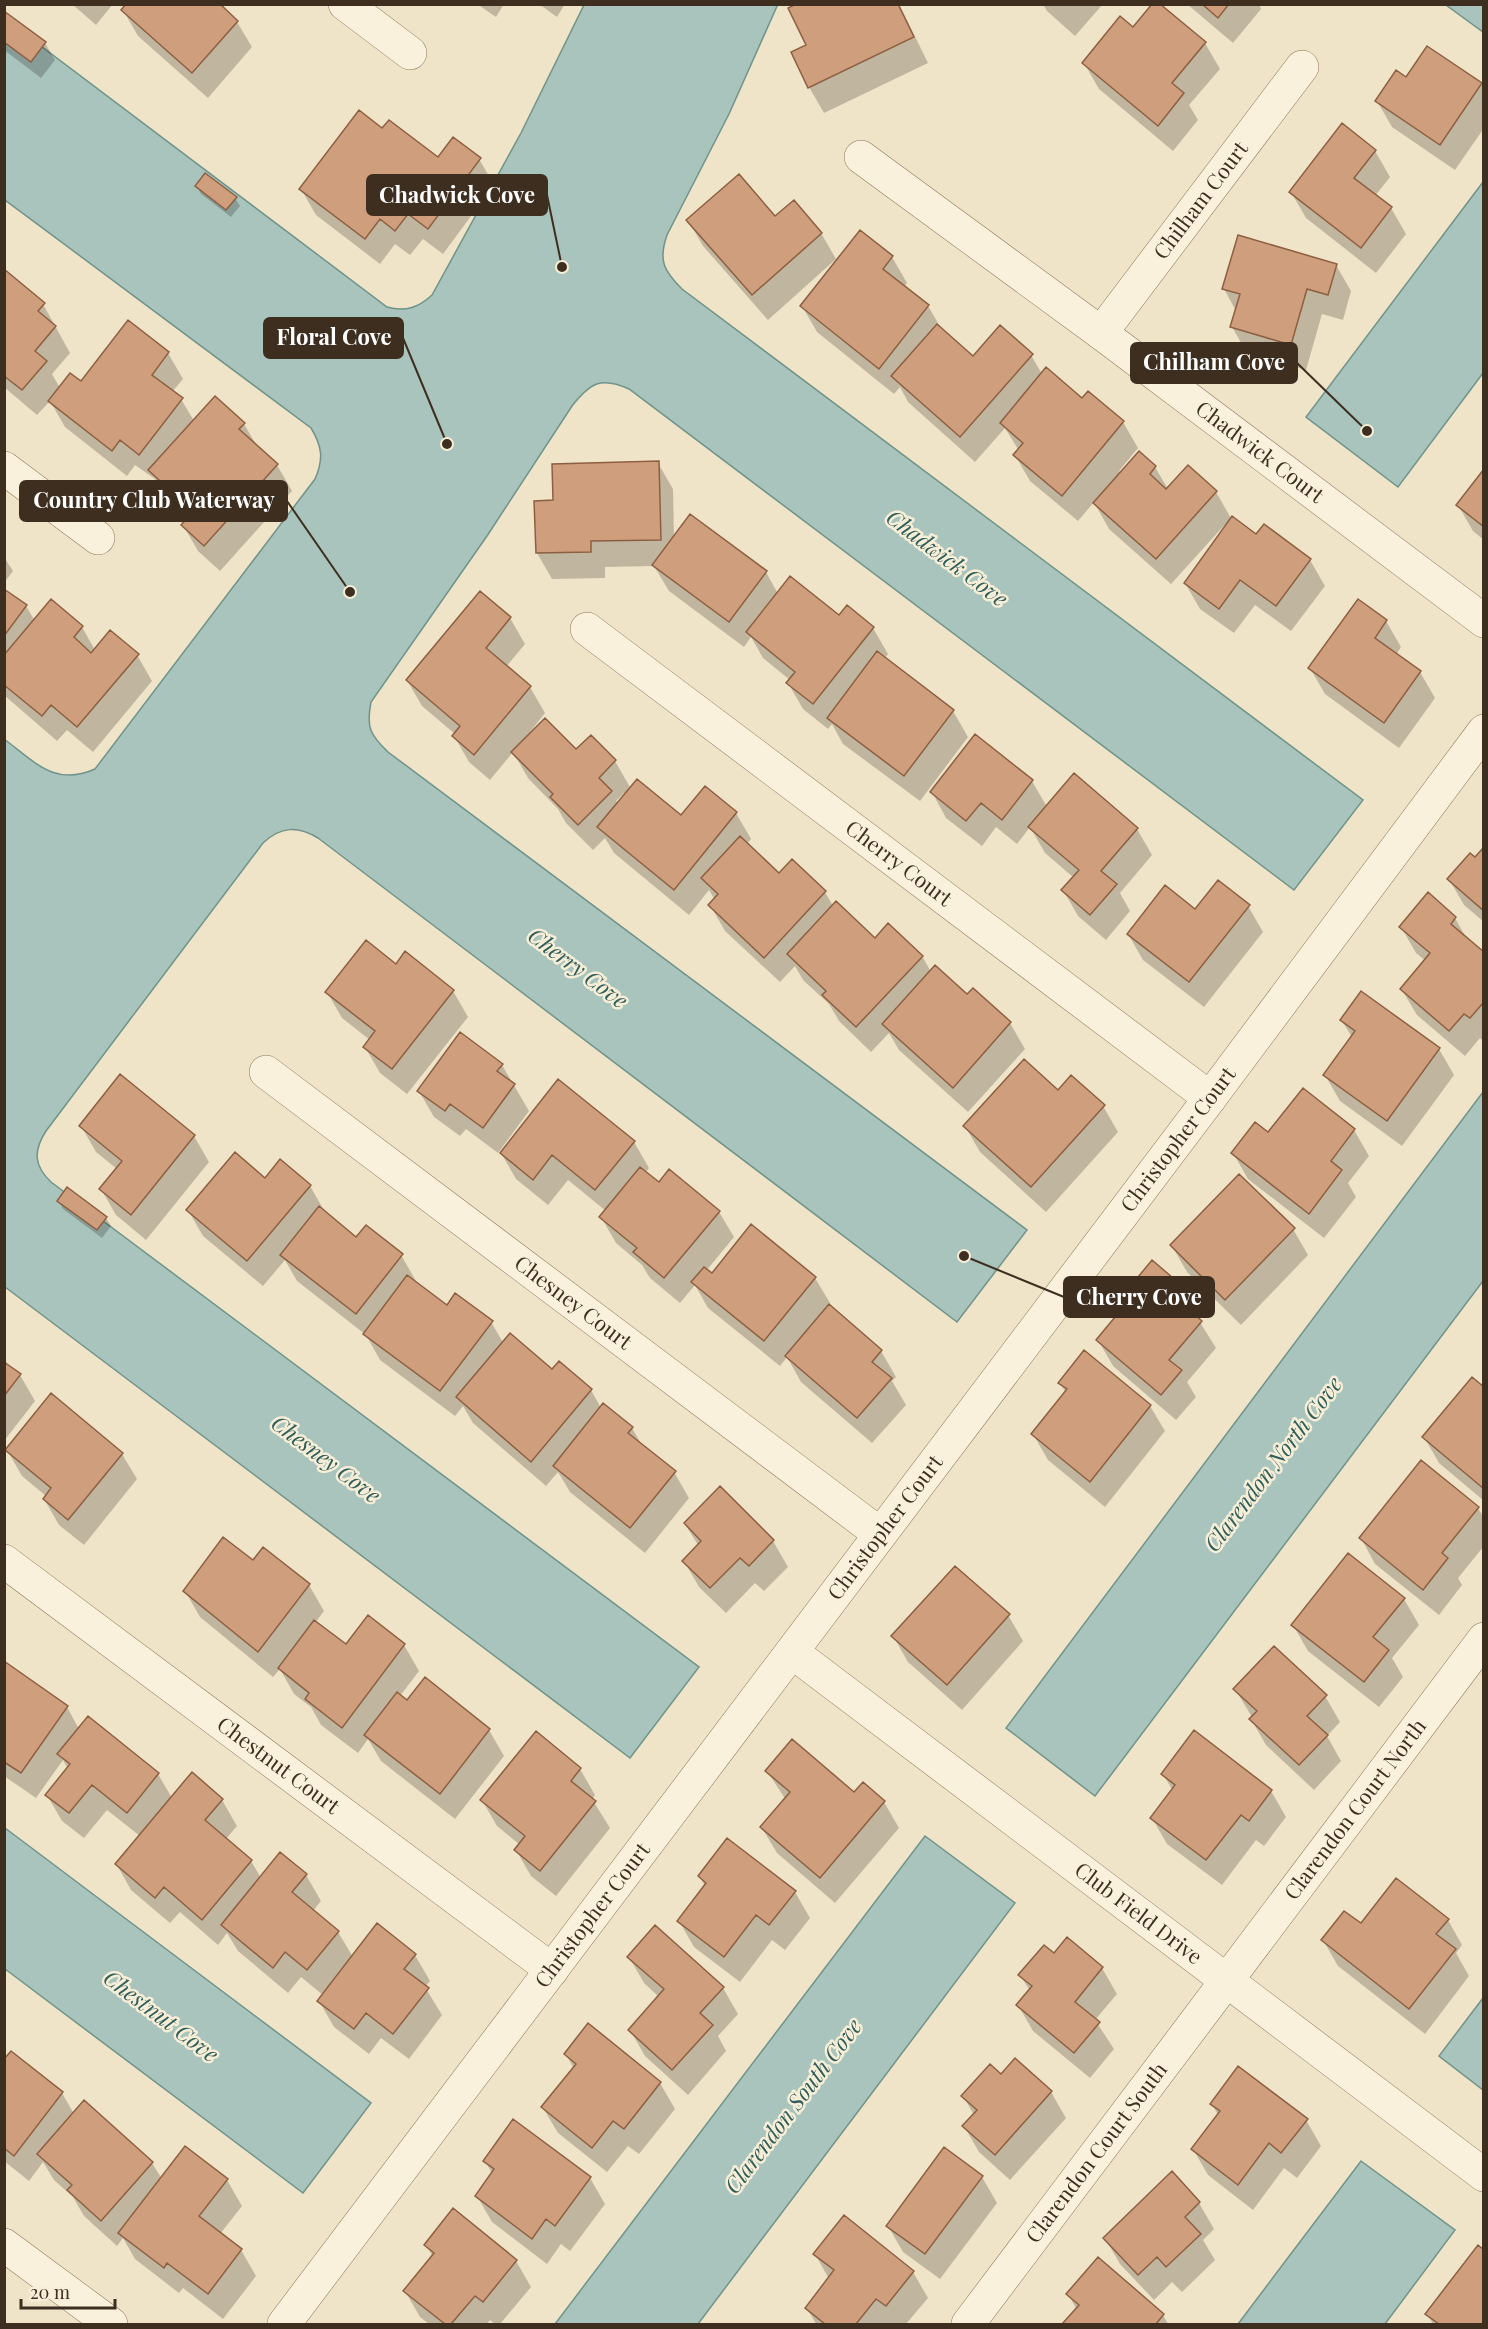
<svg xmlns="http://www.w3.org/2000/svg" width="1488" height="2329" font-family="'Playfair Display',serif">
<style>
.water{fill:#a9c4bc;stroke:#6f938a;stroke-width:1.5}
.shadow{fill:#0003;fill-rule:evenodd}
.building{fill:#cf9f7d;stroke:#8d5f41;stroke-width:1.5}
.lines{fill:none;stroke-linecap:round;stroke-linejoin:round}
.minor-casing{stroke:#8d765c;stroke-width:34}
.minor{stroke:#faf1dc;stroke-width:33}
.labels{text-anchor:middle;stroke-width:5;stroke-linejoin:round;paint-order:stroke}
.street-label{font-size:21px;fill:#3d2e20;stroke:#f7eed8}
.water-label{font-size:22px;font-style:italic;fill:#2f5d5a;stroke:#f7eed8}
.leader{fill:none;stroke:#3d2e20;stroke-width:2}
.callout-dot{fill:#3d2e20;stroke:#f7eed8;stroke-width:2}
.callout{fill:#3d2e20;stroke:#3d2e20;stroke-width:2}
.callout-label{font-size:22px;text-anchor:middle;font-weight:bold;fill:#fff}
</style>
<rect width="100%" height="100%" fill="#f0e4c8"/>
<path class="water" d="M778,4l-49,110 -62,121c-9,26 -3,36 15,54l681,511 -69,90 -665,-501c-28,-13 -39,-6 -57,17l-85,130 -116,166c-5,25 -1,33 17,50l639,478 -70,92 -639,-484c-20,-12 -37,-12 -55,5l-217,288c-13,20 -12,35 5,51l648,485 -69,91 -625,-471 -1,-548c31,23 51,48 91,30l220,-290c9,-20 7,-33 -4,-51l-306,-228v-181l382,288c18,5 31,1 45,-12l89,-162 63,-128z
M1446,5h37v27z
M1483,182v191l-85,114 -92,-70z
M1483,1092v189l-388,515 -89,-68z
M5,1828l366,275 -68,90 -298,-224z
M925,1836l90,67 -317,421h-143z
M1483,1998v92l-44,-34z
M1361,2161l94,69 -70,94h-147z"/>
<path class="shadow" d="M72,4h41l-17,21z
M477,4h27l-8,13z
M539,4h26l-8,13z
M799,4h100l29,59 -104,50 -15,-26 -1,-42z
M1043,4h60l-28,32 -28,-25z
M1187,4h72l2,5 -28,34z
M123,10l114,12 15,25 -44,51 -70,-62z
M4,13l41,30 10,17 -14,18 -37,-28z
M1133,29l72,14 15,26 -31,36 9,15 -25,31 -74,-62 -15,-26z
M1481,84l3,5v39l-29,42 -63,-43 -15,-26z
M383,130l55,29h41l15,26 -51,69 -20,-15 -13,16 -15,-11 -15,20 -64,-49 -15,-26z
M1375,151l15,26 -15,19 16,12 15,26 -30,39 -70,-55 -15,-26z
M197,186l38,12 5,8 -9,11 -30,-23z
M775,218l46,15 15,26 -68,61 -65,-74 -15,-26z
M892,257l15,26 -3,4 24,19 14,24 31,28 58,-3 11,19 40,26 6,-7 35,29 15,26 -19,23 2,2 18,-20 16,14 13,22 48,3 16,28 25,16 53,24 15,26 -34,45 -36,-26 -21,28 -34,-24 -15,-26 46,-63 -1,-1 -59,65 -62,-55 -15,-27 -16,19 -48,-40 -15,-26 4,-4 -14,-23 -30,34 -67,-60 -8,-15 -6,7 -77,-62 -15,-26z
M1336,265l15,26 -8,29 -21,-6 -16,56 -59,-17 -15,-26 4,-16 -12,-22z
M4,271l39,33 27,49 -18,21 8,14 22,-5 86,-30 15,26 -11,13 9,7 13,22 50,3 14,24 19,17 15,26 -72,80 -22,-20 -15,-26 6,-7 -24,-22 -10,-17 -20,-14 -8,11 -62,-49 -15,-26 -13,14 -33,-28z
M658,463l15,26 1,49 92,34 12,22 61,23 8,-10 26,21 15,26 -4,5 69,52 15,26 -48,64 -77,-57 -11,-20 -4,5 -25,-20 -15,-26 2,-3 -27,-22 -12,-21 -7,10 -75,-56 -15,-25 -49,1v11l-53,1 -15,-26 18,-51z
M1484,471v69l-11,-9 -15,-26z
M4,557l9,14 -9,12z
M4,590l22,16 9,15 47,6 13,23 42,5 15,26 -59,71 -26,-22 -10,11 -53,-46z
M480,593l30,25 15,26 -19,23 24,20 15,26 -15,19 1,1 45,19 15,-15 24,24 16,28 50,28 24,-29 31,25 15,26 -4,5 32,31 46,17 8,14 42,34 47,16 9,16 36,24 6,-6 37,33 15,26 -57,63 -69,-62 -10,-17 -18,19 -32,-31 -10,-17 -26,-24 -8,-14 -15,16 -55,-51 -15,-26 5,-5 -6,-10 -20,25 -75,-62 -9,-15 -12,12 -27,-27 -8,-14 -30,-31 -15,-26 -23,28 -21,-18 -15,-26 1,-2 -33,-28 -15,-26zM624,793l2,1 -8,10 -2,-3z
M1359,601l27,20 15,26 -5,8 24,17 15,26 -36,50 -74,-54 -15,-26z
M1075,776l62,53 15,26 -32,38 10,18 -24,29 -28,-24 -15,-26 11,-12 -29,-25 -15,-26 -13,17 -21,-17 -14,19 -36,-28 -14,-26 100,-11 15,26z
M1484,850v72l-20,-17 -15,-26 26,-20z
M1248,906l15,26 -59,75 -61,-47 -15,-26 68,-23z
M1455,918l13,23 16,13v88l-4,-4 -15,18 -48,-41 -15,-25 24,-29 -10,-8 -15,-26z
M396,966l57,25 15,26 -61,77 -27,-21 -15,-26 5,-7 -28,-22 -15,-26z
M1342,1021l97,28 15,26 -52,71 -62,-45 -15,-26 27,-38z
M502,1065l27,46 -31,42 -32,-24 -6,7 -26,-19 -15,-26z
M1058,1092l45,14 15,26 -72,80 -66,-60 -15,-26z
M81,1126l113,10 15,26 -63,78 -30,-25 -15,-26 16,-20 -21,-17z
M1354,1130l15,26 -21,27 8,14 -32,41 -76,-59 -15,-26 35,-18z
M634,1142l15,26 -4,5 14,11 60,28 15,25 -28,34 6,4 103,3 15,25 -2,2 53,46 15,26 -4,4 14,24 -34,38 -71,-61 -14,-25 -7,9 -72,-58 -13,-23 -15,18 -30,-25 -8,-13 -26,-22 -15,-26 5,-6 -38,-31 -20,25 -32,-26 -15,-26z
M265,1180l45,6 15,26 32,27 44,16 15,26 -1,2 32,24 44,15 13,22 48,27 7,-8 32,27 10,18 31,20 11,19 31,25 15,26 -44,55 -75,-61 -12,-20 -12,14 -73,-63 -10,-17 -8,10 -75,-56 -14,-25 -69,-54 -12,-21 -22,26 -60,-50 -15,-26z
M59,1201l47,17 5,8 -9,12 -39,-29z
M1293,1229l15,26 -67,70 -54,-53 -15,-26z
M1131,1288l55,3 15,26 -3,2 18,29 -29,34 9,15 -20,23 -63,-54 -15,-26 37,-45z
M4,1358l3,5 -1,2 14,10 15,26 -31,40z
M1060,1383l90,23 15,25 -60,76 -57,-47 -15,-26 33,-41z
M1484,1389v112l-45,-38 -15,-26z
M7,1450l115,4 15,25 -53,66 -25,-20 -15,-26 2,-3 -24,-20z
M1478,1508l6,10v28l-26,32 4,7 -23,30 -64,-51 -14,-26z
M685,1524l88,17 15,26 -24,24 -9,-8 -29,30 -27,-26 -15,-26 14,-16z
M253,1562l56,23 15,26 -9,12 32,23 57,-1 15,26 -19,25 8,6 81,28 15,26 -49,63 -74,-58 -13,-22 -10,14 -37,-28 -10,-18 -17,-13 -14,-25 -7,8 -73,-60 -15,-26z
M1404,1599l15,26 -27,33 11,19 -24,30 -71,-56 -15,-26z
M1008,1615l15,26 -61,69 -54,-48 -15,-26z
M4,1663l63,44 12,22 79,45 14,24 50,2 15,26 -11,13 25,22 10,17 45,-3 15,26 -8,10 25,21 15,25 62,-2 15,26 -5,6 17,28 -33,44 -28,-21 -12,16 -35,-27 -15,-26 4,-6 -22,-18 -13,16 -50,-42 -11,-18 -9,12 -38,-33 -10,11 -39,-33 -14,-25 23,-29 -33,-26 -23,28 -22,-17 -15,-26 21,-26 -5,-9 -27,38 -32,-22z
M1235,1689l90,7 15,26 -13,14 14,25 -27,29 -48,-45 -15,-26 1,-2z
M580,1769l15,26 -3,4 18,29 -54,68 -25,-20 -15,-26 4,-5 -23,-19 -15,-26z
M767,1771l117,31 15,26 -64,75 -58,-50 -15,-25 24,-28z
M1163,1774l108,17 15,26 -22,29 -8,-6 -34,45 -55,-41 -15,-26 21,-27z
M699,1876l96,16 15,26 -25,32 -13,-10 -32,42 -46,-35 -15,-26 26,-35z
M1448,1920l14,25 -6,8 13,23 -44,58 -87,-68 -15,-26z
M1067,1939l35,29 15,26 -22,26 19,29 -24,29 -57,-47 -15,-26 12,-14 -10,-16 34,-20z
M629,1957l94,31 15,26 -20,22 8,15 -38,44 -43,-39 -15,-26 29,-33 -15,-14z
M588,2025l72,58 15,26 -36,45 -11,-8 -21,26 -49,-39 -15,-25 31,-39 -8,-15z
M11,2053l51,40 12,21 78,49 10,16 65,1 15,26 -22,28 21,16 15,26 -33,43 -40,-31 -4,5 -44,-34 -12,-21 -6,8 -33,-30 -11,-19 -19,-17 -11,-18 -14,19 -25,-20v-100z
M1015,2061l36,31 15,26 -56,62 -31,-28 -15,-26 10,-11 -11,-19 38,-20z
M1212,2104l94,16 15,26 -24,32 -13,-10 -31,42 -45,-35 -15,-26 25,-34z
M485,2161l105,17 15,26 -35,47 -9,-7 -14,20 -55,-42 -15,-26 16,-21z
M982,2177l15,26 -57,76 -37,-27 -15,-26z
M1199,2203l15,26 -11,11 12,20 -33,32 -10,-10 -18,18 -34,-36 -15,-26z
M426,2245l90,16 15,26 -31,37h-5l-5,-4 -3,4h-58l-9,-7 -15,-26 28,-34z
M1484,2252v72h-51l-6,-10z
M815,2254l98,18 15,26 -22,26h-90l-9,-16 22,-29z
M1098,2259l65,56 5,9h-104l13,-14 -9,-16z"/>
<path class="building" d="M126,4h94l18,17 -46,52 -71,-63z
M796,4h102l16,33 -106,51 -17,-36 15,-7 -18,-37z
M1152,4h8l46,38 -34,41 12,10 -26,33 -76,-63 38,-47 13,11z
M1202,4h27l-11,14z
M4,11l42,31 -15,20 -27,-20z
M1427,46l55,37 -42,62 -65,-44 21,-31 10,7z
M359,110l23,18 7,-8 49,37 15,-20 28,21 -53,71 -20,-15 -13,17 -15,-12 -15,20 -66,-50z
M1342,123l34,27 -22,28 38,29 -31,41 -72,-56z
M205,173l32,24 -11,13 -31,-24z
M739,174l36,42 19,-16 28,33 -70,62 -66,-75z
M860,230l33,26 -10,13 46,36 -50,64 -79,-63z
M1238,235l99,29 -9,31 -21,-6 -16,56 -61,-18 10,-33 -18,-5z
M4,269l41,34 -7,8 18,15 -21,25 12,10 -25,29 -18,-14z
M128,320l41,32 -17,23 31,23 -44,57 -19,-15 -8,11 -64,-50 22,-28 11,8z
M937,324l36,32 27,-31 33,29 -73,83 -69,-61z
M1046,367l36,31 6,-7 36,30 -62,75 -49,-41 10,-12 -23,-20z
M215,396l30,27 -6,6 39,35 -74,82 -23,-21 12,-14 -45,-41z
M1139,451l17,15 -6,8 16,15 22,-24 29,26 -61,68 -63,-56z
M659,461l2,79 -70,1v11l-55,1 -2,-52 19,-1 -1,-36z
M1484,469v58l-28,-22z
M690,514l77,57 -38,51 -77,-57z
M1232,516l24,18 8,-10 47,35 -35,47 -36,-26 -21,29 -35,-26z
M790,576l49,39 8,-10 27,22 -61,77 -27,-21 9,-11 -49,-40z
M4,589l23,16 -23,31z
M480,591l31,26 -25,31 45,38 -57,69 -22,-19 8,-10 -54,-46z
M51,599l32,27 -9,11 17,16 19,-23 29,24 -62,73 -26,-22 -9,11 -38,-31v-30z
M1358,599l29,21 -12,18 46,33 -37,52 -76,-55z
M877,651l77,59 -50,66 -77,-58z
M545,718l31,31 15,-14 25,25 -17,18 13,13 -34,34 -28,-28 3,-3 -42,-42z
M975,734l58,46 -31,40 -21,-17 -15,18 -36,-29z
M1074,773l64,55 -37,43 16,13 -27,31 -29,-25 18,-20 -51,-43z
M637,779l44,36 24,-29 32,26 -63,78 -77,-63z
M740,836l39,37 13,-14 34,32 -62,67 -56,-53 10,-11 -17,-16z
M1484,847v64l-37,-32 23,-26 5,4z
M1218,880l32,25 -61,77 -62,-48 38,-49 30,24z
M1428,892l28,25 -5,7 33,28v50l-14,16 -6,-4 -15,17 -49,-42 30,-36 -31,-26z
M836,901l39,37 13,-15 35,33 -67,71 -34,-32 4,-4 -39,-37z
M366,940l30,24 9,-13 49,39 -62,79 -29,-22 12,-16 -50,-39z
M935,965l32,29 6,-6 38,34 -58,66 -71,-64z
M1361,991l79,57 -53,73 -64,-46 32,-44 -15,-11z
M460,1032l43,32 -6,7 18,13 -32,44 -33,-24 -5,7 -28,-20z
M1024,1059l34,31 13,-15 34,30 -74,82 -68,-61z
M120,1074l75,61 -64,80 -32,-26 23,-28 -43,-35z
M558,1079l77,62 -40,49 -43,-35 -19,25 -33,-27z
M1303,1088l52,41 -24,32 11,9 -33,44 -78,-61 24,-31 13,10z
M235,1152l30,26 15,-19 31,26 -64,76 -61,-51z
M640,1167l19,15 10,-13 51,42 -56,67 -31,-26 4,-4 -38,-31z
M1239,1174l56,54 -70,72 -55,-55z
M67,1187l40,30 -10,13 -40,-29z
M319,1206l37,31 10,-12 37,29 -47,60 -76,-59z
M751,1224l65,53 -52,64 -73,-59 13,-15 8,6z
M1152,1260l35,30 -9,10 24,21 -33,39 13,10 -21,25 -65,-55 39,-47 -6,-5z
M407,1275l40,30 8,-12 38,28 -53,70 -77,-57z
M829,1304l53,46 -10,12 20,16 -35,40 -72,-62z
M510,1333l42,36 7,-8 33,28 -61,73 -75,-65z
M1084,1350l67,55 -61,77 -59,-48 36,-45 -9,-6z
M4,1362l17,12 -17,22z
M1472,1377l12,10v102l-62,-52z
M51,1393l72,60 -55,67 -25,-21 8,-11 -46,-38z
M603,1403l30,24 -5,6 48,38 -46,57 -77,-62z
M1421,1460l58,47 -37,46 6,5 -25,32 -64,-52z
M720,1486l54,54 -25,26 -9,-8 -30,30 -28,-27 19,-20 -17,-18z
M223,1537l30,23 10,-13 47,37 -52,68 -75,-61z
M1348,1553l57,45 -32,39 16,13 -25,32 -73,-57z
M955,1566l55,48 -63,71 -56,-49z
M368,1615l37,29 -63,84 -37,-29 4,-6 -31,-25 36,-48 32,24z
M1274,1646l53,49 -20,21 21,19 -29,30 -50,-46 8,-8 -24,-22z
M4,1661l64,45 -47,67 -17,-11z
M425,1677l65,52 -50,65 -76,-59 33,-43 10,8z
M88,1716l71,57 -32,40 -35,-28 -23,28 -24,-18 25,-31 -13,-10z
M1194,1730l78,60 -23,31 -8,-6 -35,45 -56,-42 25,-33 -14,-11z
M536,1731l45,37 -10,13 25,20 -56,70 -26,-21 11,-14 -45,-36z
M792,1739l62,53 9,-10 22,19 -65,77 -60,-51 30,-35 -25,-21z
M192,1772l31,27 -18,21 47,40 -50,60 -38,-33 -9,11 -40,-34z
M727,1838l69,53 -27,34 -13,-10 -32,42 -47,-36 29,-38 -8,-7z
M280,1852l27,22 -15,18 47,39 -32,39 -22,-18 -12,16 -52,-43z
M1396,1878l53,41 -13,15 20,15 -47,60 -88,-69 23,-29 17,12z
M377,1923l39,31 -12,15 25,19 -36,46 -27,-21 -12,16 -37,-28z
M655,1925l69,62 -24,26 13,12 -41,45 -44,-40 36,-41 -37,-32z
M1067,1937l36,30 -28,35 25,20 -26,31 -58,-48 16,-19 -14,-11 26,-30 10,8z
M588,2023l73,59 -37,47 -11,-8 -21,27 -51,-41 35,-43 -12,-10z
M11,2051l52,41 -49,64 -10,-8v-89z
M1015,2058l37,33 -57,64 -33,-29 15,-16 -16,-14 29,-32 11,10z
M1238,2066l70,53 -27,34 -12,-10 -31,42 -47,-36 29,-38 -10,-7z
M84,2100l69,62 -52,59 -34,-31 5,-5 -35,-31z
M513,2119l78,58 -36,49 -9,-7 -14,20 -57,-43 19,-27 -11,-8z
M185,2146l43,33 -29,37 43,33 -34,45 -41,-31 -3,5 -46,-35z
M944,2147l39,29 -58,78 -39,-28z
M1172,2171l28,31 -15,15 16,17 -35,33 -9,-10 -19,18 -35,-37z
M453,2208l64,52 -34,42 -8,-6 -24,28h-6l-42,-33 31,-38 -10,-8z
M844,2215l70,56 -28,35 -10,-7 -20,25h-31l-20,-16 29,-38 -21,-16z
M1478,2245l6,5v74h-45l-14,-10z
M1098,2257l66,57 -8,10h-94l17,-19 -13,-11z"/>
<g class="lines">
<defs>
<g id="minor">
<path d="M345,4l65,49"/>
<path id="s1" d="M861,157l240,176 383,288"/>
<path id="s2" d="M1101,333l201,-266"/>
<path d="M4,468l94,70"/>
<path id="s3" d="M587,629l623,469"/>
<path id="s4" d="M266,1072l614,462"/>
<path id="s5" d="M4,1561l548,409"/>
<path id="s6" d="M792,1652l692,523"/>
<path d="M4,2245l107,79"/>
<path id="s7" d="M284,2324l926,-1226 274,-367"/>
<path id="s8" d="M968,2324l516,-685"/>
</g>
</defs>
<use href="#minor" class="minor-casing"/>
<use href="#minor" class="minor"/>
</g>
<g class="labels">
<g class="street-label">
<text dy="7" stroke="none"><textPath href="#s2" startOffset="166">Chilham Court</textPath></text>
<text dy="7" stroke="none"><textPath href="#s1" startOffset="496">Chadwick Court</textPath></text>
<text dy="7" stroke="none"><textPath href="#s3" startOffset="390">Cherry Court</textPath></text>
<text dy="7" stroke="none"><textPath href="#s7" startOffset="1484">Christopher Court</textPath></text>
<text dy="7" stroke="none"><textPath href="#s4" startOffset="384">Chesney Court</textPath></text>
<text dy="7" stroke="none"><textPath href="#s7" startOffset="998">Christopher Court</textPath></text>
<text dy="7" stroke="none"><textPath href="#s5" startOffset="342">Chestnut Court</textPath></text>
<text dy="7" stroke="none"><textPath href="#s8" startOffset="644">Clarendon Court North</textPath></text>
<text dy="7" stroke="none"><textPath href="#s6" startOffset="434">Club Field Drive</textPath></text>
<text dy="7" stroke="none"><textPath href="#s7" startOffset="512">Christopher Court</textPath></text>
<text dy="7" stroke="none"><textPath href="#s8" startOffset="214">Clarendon Court South</textPath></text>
</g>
<g class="water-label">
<text transform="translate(947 558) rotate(37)" y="8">Chadwick Cove</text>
<text transform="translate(578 968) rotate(37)" y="8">Cherry Cove</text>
<text transform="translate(326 1459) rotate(37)" y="8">Chesney Cove</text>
<text transform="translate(1273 1464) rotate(-53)" y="8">Clarendon North Cove</text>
<text transform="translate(161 2016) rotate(37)" y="8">Chestnut Cove</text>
<text transform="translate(793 2106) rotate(-53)" y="8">Clarendon South Cove</text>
</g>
</g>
<path class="leader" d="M562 267L547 195M447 444L403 338M1367 431L1297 363M350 592L287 501M964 1256L1064 1297"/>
<g class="callout-dot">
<circle cx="562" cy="267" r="6"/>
<circle cx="447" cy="444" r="6"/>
<circle cx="1367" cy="431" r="6"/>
<circle cx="350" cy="592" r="6"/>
<circle cx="964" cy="1256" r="6"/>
</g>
<g class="callout">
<rect x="367" y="175" width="180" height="40" rx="6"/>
<rect x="264" y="318" width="139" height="40" rx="6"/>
<rect x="1131" y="343" width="166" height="40" rx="6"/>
<rect x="20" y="481" width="267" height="40" rx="6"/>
<rect x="1064" y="1277" width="150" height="40" rx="6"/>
</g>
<g class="callout-label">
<text x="457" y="203">Chadwick Cove</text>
<text x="334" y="345">Floral Cove</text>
<text x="1214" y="370">Chilham Cove</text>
<text x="154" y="508">Country Club Waterway</text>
<text x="1139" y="1305">Cherry Cove</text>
</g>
<rect width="1488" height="2329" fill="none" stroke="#3d2e20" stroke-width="12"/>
<path d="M21 2299v9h94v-9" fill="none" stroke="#3d2e20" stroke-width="3"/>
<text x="30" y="2299" font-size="18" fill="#3d2e20" stroke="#f7eed8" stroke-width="4.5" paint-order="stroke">20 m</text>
</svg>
